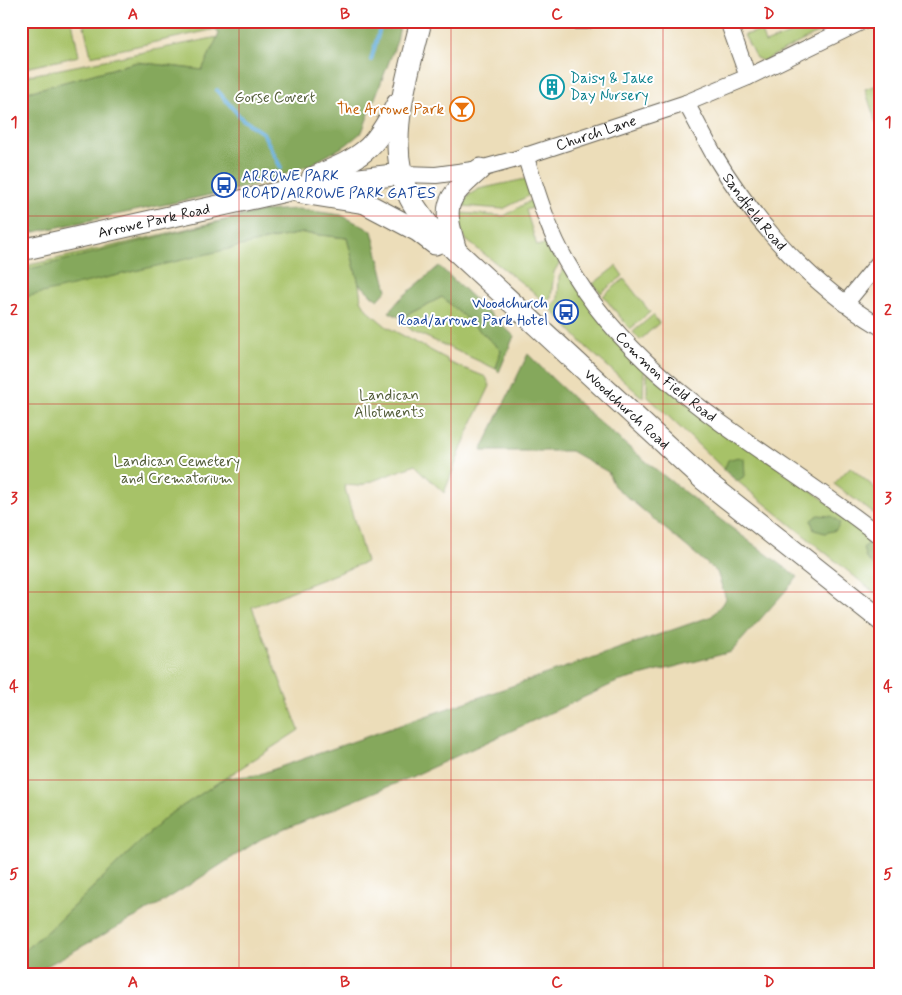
<svg xmlns="http://www.w3.org/2000/svg" width="902" height="995" font-family="Mynerve,sans-serif">
<style>
.green{fill:#a7c268;stroke:#626f42}
.forest{fill:#85a85c;stroke:#50623c}
.lines{fill:none;stroke-linecap:round;stroke-linejoin:round}
.stream{stroke:#65aedd;stroke-width:4}
.minor-casing{stroke:#656053;stroke-width:18}
.major-casing{stroke:#656053;stroke-width:23}
.minor{stroke:#fff;stroke-width:16}
.major{stroke:#fff;stroke-width:21}
.grid{fill:none;stroke:#d62828;stroke-width:1;stroke-opacity:0.55}
.labels{text-anchor:middle;stroke-width:4;stroke-linejoin:round;paint-order:stroke}
.culture-label{font-size:15px;fill:#0d838f;stroke:#fff;text-anchor:start}
.park-label{font-size:15px;fill:#545e3a;stroke:#fff}
.food-label{font-size:15px;fill:#c56008;stroke:#fff;text-anchor:end}
.street-label{font-size:15px;fill:#1c1c1c;stroke:#fff}
.transit-label{font-size:15px;fill:#164399;stroke:#fff;text-anchor:start}
.neatline{fill:none;stroke:#d62828;stroke-width:2}
.grid-label{font-size:16px;text-anchor:middle;font-weight:bold;fill:#d62828}
</style>
<rect width="100%" height="100%" fill="#fff"/>
<filter id="ink" filterUnits="userSpaceOnUse"><feTurbulence type="fractalNoise" baseFrequency=".02" numOctaves="2"/><feDisplacementMap in="SourceGraphic" scale="10" xChannelSelector="R" yChannelSelector="G"/><feConvolveMatrix kernelMatrix="1 2 1 2 8 2 1 2 1" color-interpolation-filters="sRGB"/></filter>
<filter id="wash" filterUnits="userSpaceOnUse"><feTurbulence type="fractalNoise" baseFrequency=".0096" numOctaves="4" result="noise"/><feDisplacementMap in="SourceGraphic" scale="20" xChannelSelector="R" yChannelSelector="G"/><feGaussianBlur stdDeviation="1.12" result="paint"/><feColorMatrix in="noise" values="0 0 0 0 0 0 0 0 0 0 0 0 0 0 0 0 0 1.4 0 .05"/><feComposite in="paint" operator="in"/></filter>
<g filter="url(#wash)">
<rect width="100%" height="100%" fill="#ecddb9"/>
<path class="green" d="M21,21h51l7,35 -58,13z
M83,21h126l7,8 -125,27z
M826,21h15l-78,40 -7,-3 -12,-23 17,-4 4,12z
M218,37l-16,33 -65,-8 -116,32v-17z
M881,84v37l-5,2 -11,-34z
M530,178l4,15 -31,16 -41,-3 7,-11 10,-6z
M535,198l3,8 -12,4 11,36 15,-4 8,20 -6,10 -3,26 -6,5 -14,-13 -65,-50 -7,-14 1,-13 44,3z
M263,211l9,28 30,-6 45,5 12,46 2,16 6,10 20,17 60,32 1,3 38,15 4,9 -22,46 -24,61 -29,-28 -56,21 -15,-1 22,77 -114,45 47,123 -133,87 -114,110 -31,26v-686z
M616,266l7,10 -22,17 -8,-9z
M564,269l83,100 -3,4 -1,25 -57,-51 -36,-39 8,-8 1,-23z
M624,279l26,33 -20,17 -27,-33z
M442,297l59,53 -5,19 -85,-39 -10,-12z
M653,315l6,8 -19,17 -7,-8z
M647,372l234,169v57l-150,-122 -84,-80z
M850,467l31,26v19l-4,4 -43,-32z"/>
<path class="forest" d="M209,21h192l-4,20 -35,91 -16,13 -36,20 -53,20 -236,50v-141l116,-32 65,8 17,-36z
M298,209l43,6 31,16 15,59 -9,10c-8,-4 -11,-11 -19,-16l-12,-46 -45,-5 -31,6 -250,59v-27l242,-60z
M439,266l75,70 -15,36 -3,-3 5,-19 -59,-53 -41,21 -12,-6 11,-13z
M528,354c81,84 176,154 270,223l-67,75 -114,30 -208,96 -148,61 -100,64 -129,71h-11v-21l31,-26 114,-110 59,-39 32,-3 455,-159 14,-17 -9,-27 -103,-86 -6,-14 -37,-21h-90z
M738,457l6,2 1,17 -8,5 -13,-11 4,-10z
M818,515l13,1 9,7 -4,7 -11,3 -11,-3 -3,-10z
M874,536l7,5v30l-15,-12 -3,-11z"/>
<g class="lines">
<path class="stream" d="M371,60l11,-39
M217,90l25,29 21,14 18,35"/>
</g>
</g>
<g filter="url(#ink)">
<g class="lines">
<defs>
<g id="minor">
<path d="M570,21h17"/>
<path d="M728,21l20,56"/>
<path id="s1" d="M686,103c9,16 18,34 27,50 42,70 97,132 168,174"/>
<path id="s2" d="M525,155c12,36 22,73 41,106 70,127 206,189 315,276"/>
<path id="s3" d="M402,174l34,1 44,-6 33,-9 173,-57 62,-26 115,-56"/>
<path d="M845,304l36,-44"/>
</g>
<g id="major">
<path id="s4" d="M421,21c-13,55 -38,123 -11,177 5,10 13,19 19,28l275,254 177,140"/>
<path d="M312,178c49,-21 61,-25 85,-74"/>
<path d="M302,193l63,10 53,28 17,13"/>
<path id="s5" d="M21,250l296,-66 85,-10"/>
<path d="M456,251c-13,-46 -13,-50 24,-82"/>
</g>
</defs>
<use href="#minor" class="minor-casing"/>
<use href="#major" class="major-casing"/>
<use href="#minor" class="minor"/>
<use href="#major" class="major"/>
</g>
</g>
<path class="grid" d="M239,21v953M451,21v953M663,21v953M21,216h860M21,404h860M21,592h860M21,780h860"/>
<defs>
<symbol id="building-ring" viewBox="-11 -11 22 22"><circle r="9.5" fill="#fff" stroke="#0f9aa8" stroke-width="1.5"/><path d="M-4-6H4V6H1V3H-1V6H-4ZM-2.5-4.3h1.7v1.8h-1.7ZM.8-4.3h1.7v1.8H.8ZM-2.5-1h1.7V.8h-1.7ZM.8-1h1.7V.8H.8Z" fill="#0f9aa8"/></symbol>
<symbol id="bar-ring" viewBox="-11 -11 22 22"><circle r="9.5" fill="#fff" stroke="#e8710a" stroke-width="1.5"/><path d="M-6-5H6L.8 .8V4.5H3.5V6h-7V4.5H-.8V.8Z" fill="#e8710a"/></symbol>
<symbol id="bus-ring" viewBox="-11 -11 22 22"><circle r="9.5" fill="#fff" stroke="#1a4fb4" stroke-width="1.5"/><path d="M-5-6H5V4H4V6H2V4H-2V6H-4V4H-5ZM-3.5-4V0h7V-4ZM-3.5 1.2v1.5H-2V1.2ZM2 1.2v1.5H3.5V1.2Z" fill="#1a4fb4"/></symbol>
</defs>
<g fill-rule="evenodd">
<use href="#building-ring" x="538" y="73" width="28" height="28"/>
<use href="#bar-ring" x="448" y="95" width="28" height="28"/>
<use href="#bus-ring" x="210" y="171" width="28" height="28"/>
<use href="#bus-ring" x="552" y="298" width="28" height="28"/>
</g>
<g class="labels">
<g class="culture-label">
<text x="570" y="83">Daisy &amp; Jake<tspan x="570" dy="17">Day Nursery</tspan></text>
</g>
<g class="park-label">
<text x="275" y="102">Gorse Covert</text>
<text x="389" y="400">Landican<tspan x="389" dy="17">Allotments</tspan></text>
<text x="177" y="466">Landican Cemetery<tspan x="177" dy="17">and Crematorium</tspan></text>
</g>
<g class="food-label">
<text x="444" y="114">The Arrowe Park</text>
</g>
<g class="street-label">
<text dy="5" stroke="none"><textPath href="#s3" startOffset="200">Church Lane</textPath></text>
<text dy="5" stroke="none"><textPath href="#s1" startOffset="129">Sandfield Road</textPath></text>
<text dy="5" stroke="none"><textPath href="#s5" startOffset="136">Arrowe Park Road</textPath></text>
<text dy="5" stroke="none"><textPath href="#s2" startOffset="268">Common Field Road</textPath></text>
<text dy="5" stroke="none"><textPath href="#s4" startOffset="485">Woodchurch Road</textPath></text>
</g>
<g class="transit-label">
<text x="242" y="181">ARROWE PARK<tspan x="242" dy="17">ROAD/ARROWE PARK GATES</tspan></text>
<text x="548" y="308" text-anchor="end">Woodchurch<tspan x="548" dy="17">Road/arrowe Park Hotel</tspan></text>
</g>
</g>
<rect width="902" height="995" fill="none" stroke="#fff" stroke-width="55"/>
<rect x="28" y="28" width="846" height="940" class="neatline"/>
<g class="grid-label">
<text x="133" y="19">A</text>
<text x="345" y="19">B</text>
<text x="557" y="19">C</text>
<text x="769" y="19">D</text>
<text x="14" y="127">1</text>
<text x="888" y="127">1</text>
<text x="14" y="315">2</text>
<text x="888" y="315">2</text>
<text x="14" y="503">3</text>
<text x="888" y="503">3</text>
<text x="14" y="691">4</text>
<text x="888" y="691">4</text>
<text x="14" y="879">5</text>
<text x="888" y="879">5</text>
<text x="133" y="987">A</text>
<text x="345" y="987">B</text>
<text x="557" y="987">C</text>
<text x="769" y="987">D</text>
</g>
</svg>
